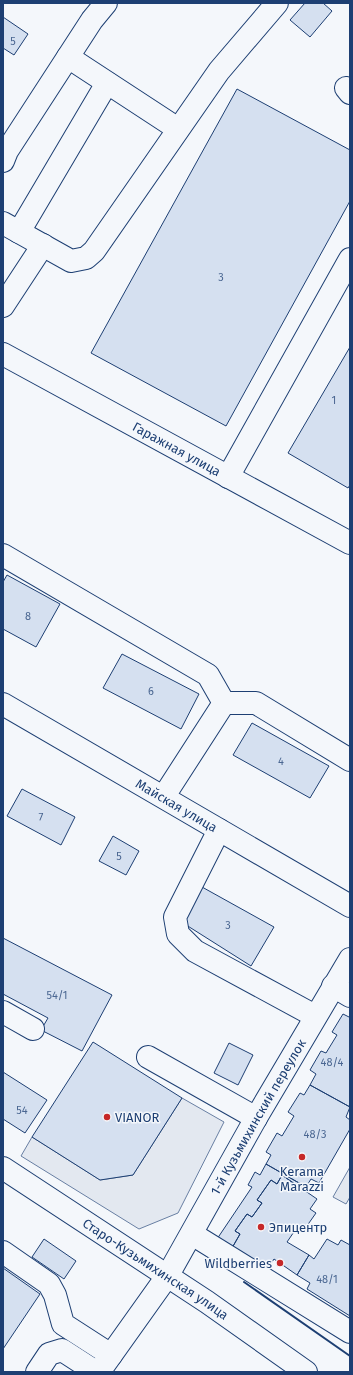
<svg xmlns="http://www.w3.org/2000/svg" width="353" height="1375" font-family="'Fira Sans',sans-serif">
<style>
.parking{fill:#e3e8f0;stroke:#687fa3}
.building{fill:#d5e0f0;stroke:#1d3f73}
.lines{fill:none;stroke-linecap:round;stroke-linejoin:round}
.minor-casing{stroke:#1d3f73;stroke-width:24}
.major-casing{stroke:#1d3f73;stroke-width:24}
.minor{stroke:#f4f7fb;stroke-width:22}
.major{stroke:#f4f7fb;stroke-width:22}
.wall{stroke:#1d3f73;stroke-width:2}
.poi-dot{fill:#c62828;stroke:#f4f7fb;stroke-width:1.5}
.labels{text-anchor:middle;stroke-width:3;stroke-linejoin:round;paint-order:stroke}
.number-label{font-size:11px;fill:#4b6792}
.street-label{font-size:13px;fill:#1d3f73;stroke:#f4f7fb}
.poi-label{font-size:13px;fill:#1d3f73;stroke:#f4f7fb;text-anchor:start}
</style>
<rect width="100%" height="100%" fill="#f4f7fb"/>
<path class="parking" d="M182,1098l42,24 -46,91 -39,16 -118,-73 11,-19 68,43 33,-5z
M350,1167v30l-4,7 -13,-7z"/>
<path class="building" d="M305,3h18l9,8 -22,26 -20,-17z
M3,17l25,17 -14,21 -11,-7z
M237,89l113,61v51l-124,225 -135,-73z
M350,347v138l-2,3 -60,-35z
M7,575l53,29 -24,43 -33,-18v-47z
M122,654l77,40 -18,35 -78,-41z
M252,723l77,43 -19,32 -77,-43z
M22,789l53,28 -14,28 -54,-29z
M113,836l26,15 -13,24 -27,-14z
M202,887l72,40 -23,39 -68,-43z
M3,938l109,57 -30,56 -41,-21 7,-12 -45,-24z
M343,1014l6,3 1,-1v91l-40,-22 6,-11 -6,-4 11,-19 5,2 11,-18 -5,-3z
M93,1042l89,56 -49,77 -33,5 -68,-43z
M229,1043l24,12 -15,30 -24,-12z
M3,1072l44,28 -22,33 -22,-14z
M310,1085l40,22 -4,10 4,3v9l-31,54 -8,-4 -5,8 -40,-23 5,-9 -5,-3 11,-19 5,3 12,-20 -6,-4 12,-19 4,2z
M266,1164l40,23 -2,4 -22,-16 -5,9 -6,-4 -14,20 5,3 -10,14 -5,-3 -12,17 5,3 -8,14 -15,-9 35,-52 -4,-2 7,-13 5,3z
M282,1175l35,24 -7,10 6,4 -12,17 -6,-4 -11,16 22,13 -12,20 -23,-16 -8,12 -34,-23 8,-14 -5,-3 12,-17 5,3 10,-14 -5,-3 14,-20 6,4z
M44,1239l32,22 -12,18 -32,-22z
M327,1239l11,6 3,-5 9,5v71l-43,-27 3,-6 -13,-8 12,-20 5,4z
M3,1268l37,26 -37,55z"/>
<g class="lines">
<defs>
<g id="minor">
<path d="M68,57l110,72"/>
<path d="M346,88l4,5"/>
<path d="M3,161l4,-10 85,-131 14,-17"/>
<path d="M3,223l68,38 15,-3 8,-7 125,-180 58,-68"/>
<path d="M19,232l88,-149"/>
<path d="M3,306l40,-61"/>
<path id="s1" d="M3,354l347,189"/>
<path d="M228,477l122,-218"/>
<path d="M3,555l205,120 16,28h32l94,57"/>
<path id="s2" d="M3,704c116,67 231,135 347,202"/>
<path d="M164,796l60,-93"/>
<path d="M219,830l-44,87 3,17 17,17 120,65"/>
<path d="M333,986l17,10"/>
<path d="M3,1012l30,17"/>
<path d="M148,1057l108,61"/>
<path d="M192,1234l158,98"/>
<path d="M3,1252l46,32 6,11 8,29 48,31"/>
<path d="M37,1372l12,-18 13,-4 34,22"/>
<path id="s3" d="M99,1372l69,-97 88,-157 94,-159"/>
</g>
<g id="major">
<path id="s4" d="M3,1168l204,134 99,70"/>
</g>
</defs>
<use href="#minor" class="minor-casing"/>
<use href="#major" class="major-casing"/>
<use href="#minor" class="minor"/>
<use href="#major" class="major"/>
<path class="wall" d="M244,1282l106,74"/>
</g>
<g class="poi-dot">
<circle cx="107" cy="1117" r="4"/>
<circle cx="302" cy="1157" r="4"/>
<circle cx="261" cy="1227" r="4"/>
<circle cx="280" cy="1263" r="4"/>
</g>
<g class="labels">
<g class="number-label">
<text x="13" y="45">5</text>
<text x="221" y="281">3</text>
<text x="334" y="404">1</text>
<text x="28" y="620">8</text>
<text x="151" y="695">6</text>
<text x="281" y="765">4</text>
<text x="41" y="821">7</text>
<text x="119" y="860">5</text>
<text x="228" y="929">3</text>
<text x="57" y="999">54/1</text>
<text x="332" y="1066">48/4</text>
<text x="22" y="1114">54</text>
<text x="315" y="1138">48/3</text>
<text x="327" y="1283">48/1</text>
</g>
<g class="street-label">
<text dy="5" stroke="none"><textPath href="#s1" startOffset="198">Гаражная улица</textPath></text>
<text dy="5" stroke="none"><textPath href="#s2" startOffset="201">Майская улица</textPath></text>
<text dy="5" stroke="none"><textPath href="#s3" startOffset="301">1-й Кузьмихинский переулок</textPath></text>
<text dy="5" stroke="none"><textPath href="#s4" startOffset="183">Старо-Кузьмихинская улица</textPath></text>
</g>
<g class="poi-label">
<text x="115" y="1122">VIANOR</text>
<text x="302" y="1176" text-anchor="middle">Kerama<tspan x="302" dy="15">Marazzi</tspan></text>
<text x="269" y="1232">Эпицентр</text>
<text x="272" y="1268" text-anchor="end">Wildberries</text>
</g>
</g>
<rect width="353" height="1375" fill="none" stroke="#1d3f73" stroke-width="8"/>
</svg>
